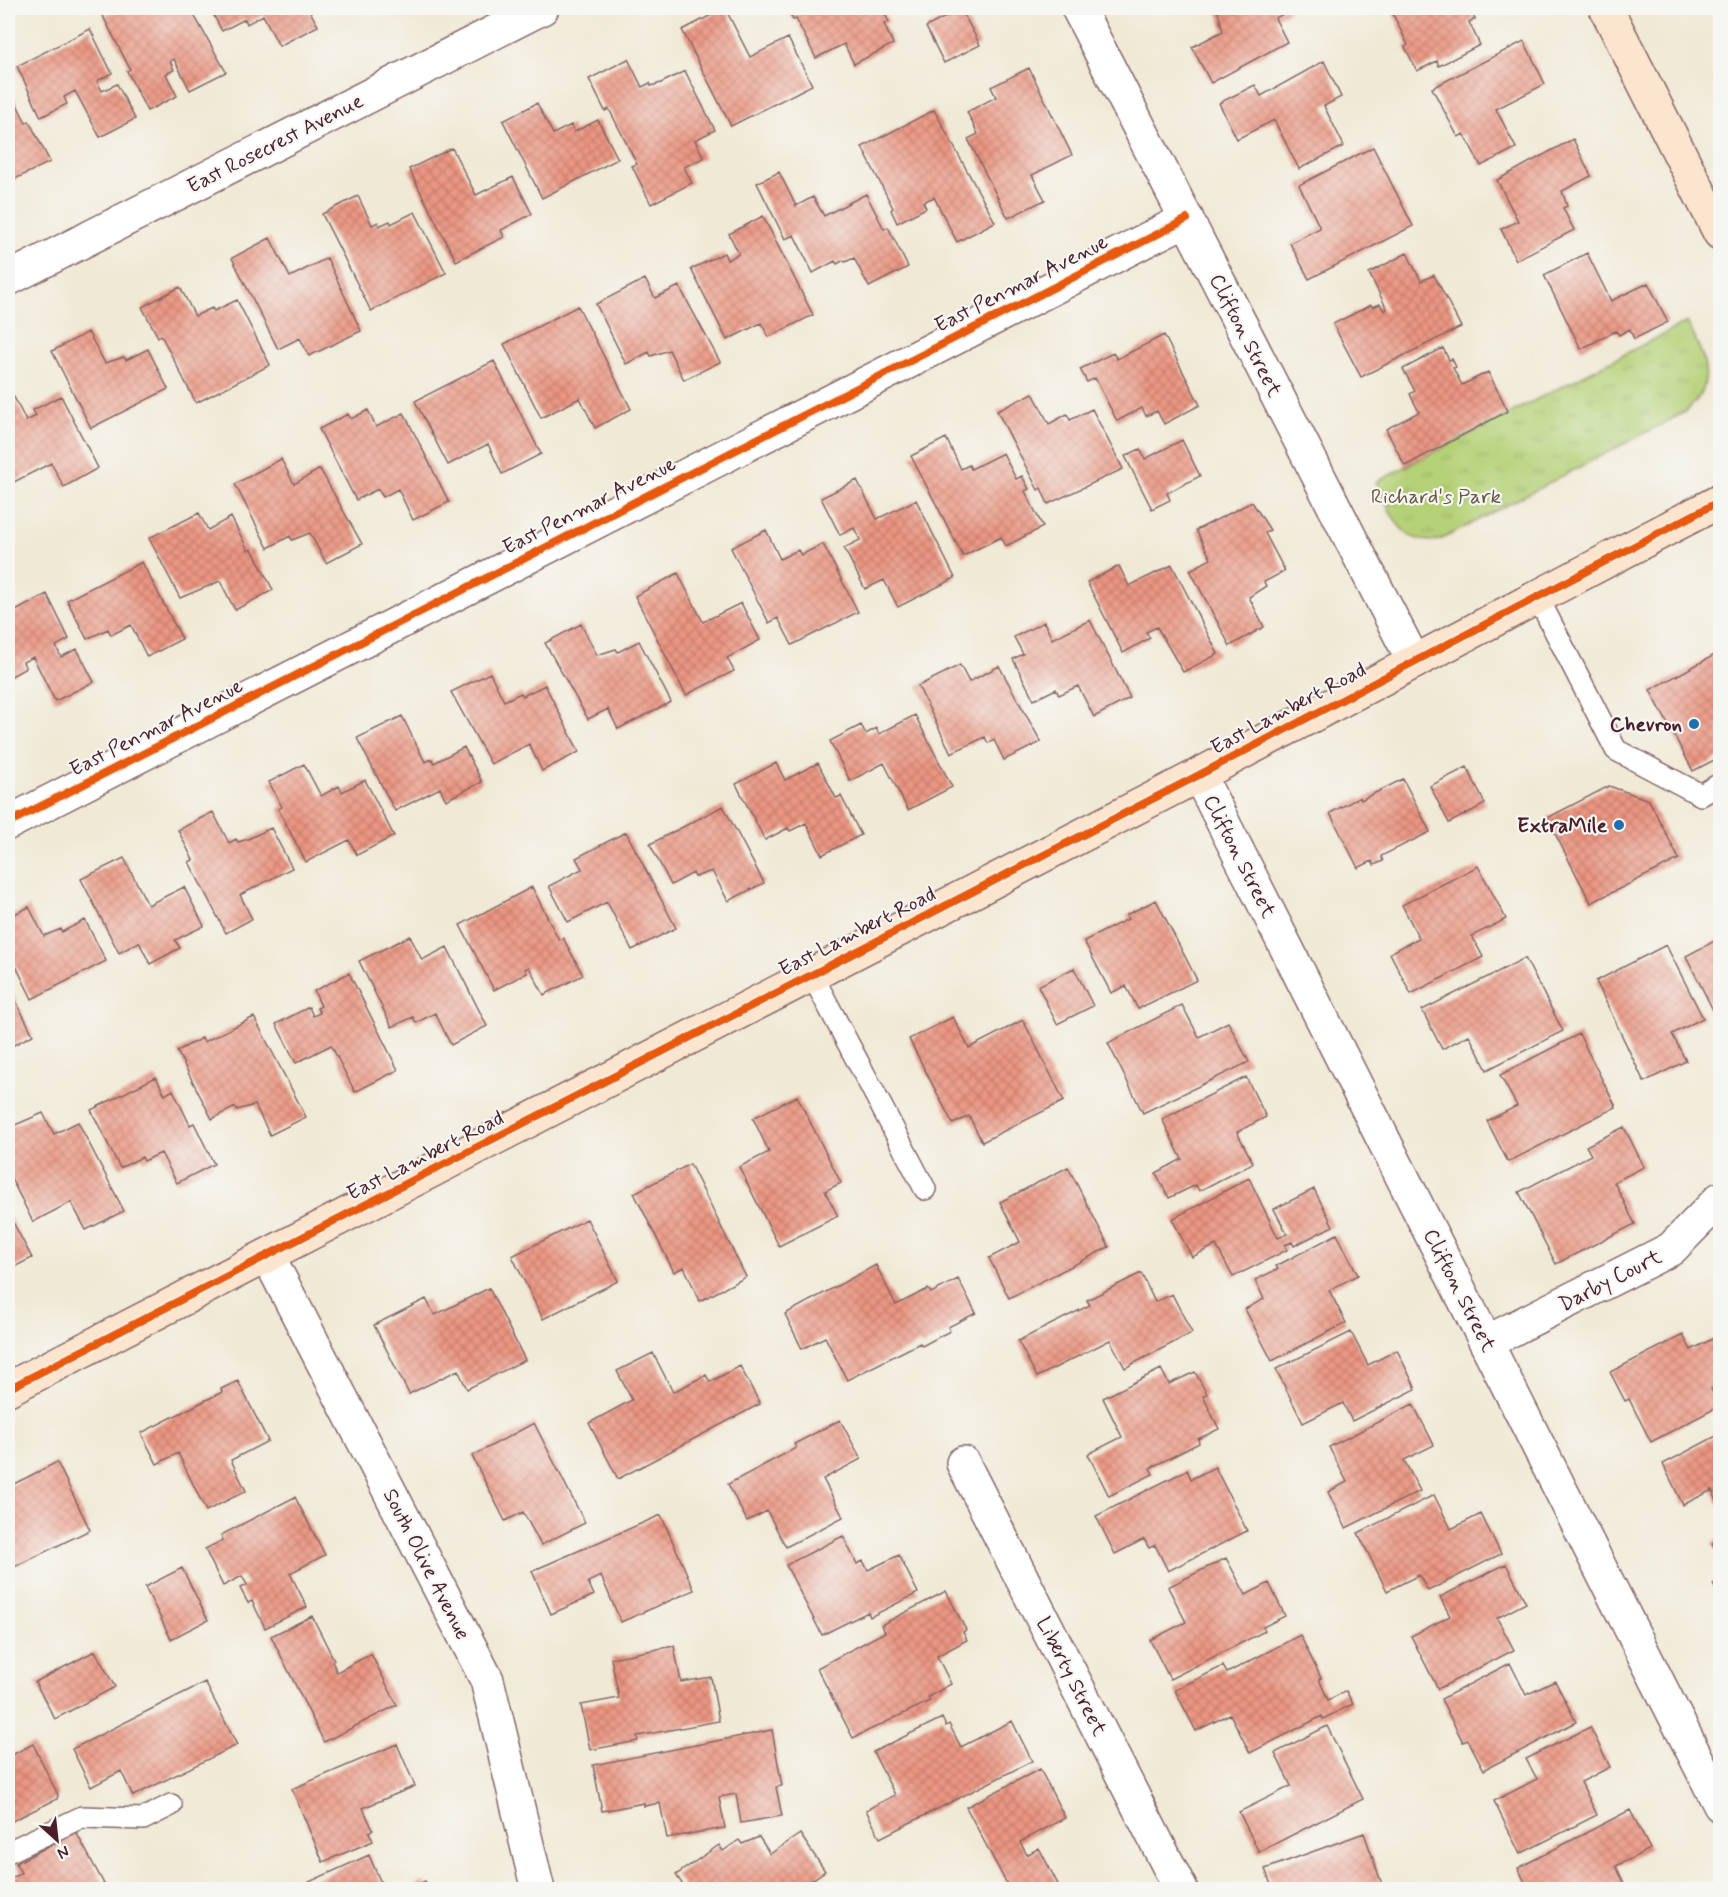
<svg xmlns="http://www.w3.org/2000/svg" width="1728" height="1897" font-family="Mynerve,sans-serif">
<style>
.park{fill:url(#park-tufts);stroke:#807852;stroke-width:1.5}
.building{fill:url(#building-cross-hatch)}
.lines{fill:none;stroke-linecap:round;stroke-linejoin:round}
.service-casing{stroke:#846666;stroke-width:24}
.minor-casing{stroke:#846666;stroke-width:36}
.secondary-casing{stroke:#846666;stroke-width:36}
.service{stroke:#fff;stroke-width:21}
.minor{stroke:#fff;stroke-width:33}
.secondary{stroke:#fbe5cf;stroke-width:33}
.cycleway-casing{stroke:#f6f6f2;stroke-width:11}
.cycleway{stroke:#e8590c;stroke-width:8}
.poi-dot{fill:#1f6fb2;stroke:#f6f6f2;stroke-width:2}
.labels{text-anchor:middle;stroke-width:4.5;stroke-linejoin:round;paint-order:stroke}
.street-label{font-size:21px;fill:#4a1f2b;stroke:#f6f6f2}
.park-label{font-size:21px;fill:#6a5442;stroke:#f6f6f2}
.poi-label{font-size:21px;font-weight:bold;fill:#4a1f2b;stroke:#f6f6f2;text-anchor:end}
</style>
<defs>
<pattern id="park-tufts" width="24" height="20" patternUnits="userSpaceOnUse" patternTransform="scale(1.5)"><rect width="24" height="20" fill="#b5d178"/><path d="M3 7l-1-3M5 7V3M7 7l1-3M15 17l-1-3M17 17v-4M19 17l1-3" fill="none" stroke="#9db368"/></pattern>
<pattern id="building-cross-hatch" width="8" height="8" patternUnits="userSpaceOnUse" patternTransform="scale(1.5)"><rect width="8" height="8" fill="#ec9783"/><path d="M0 0l8 8M0 8l8-8" fill="none" stroke="#c17b6b"/></pattern>
</defs>
<rect width="100%" height="100%" fill="#f6f6f2"/>
<filter id="ink" filterUnits="userSpaceOnUse"><feTurbulence type="fractalNoise" baseFrequency=".0167" numOctaves="2"/><feDisplacementMap in="SourceGraphic" scale="12" xChannelSelector="R" yChannelSelector="G"/><feConvolveMatrix kernelMatrix="1 2 1 2 8 2 1 2 1" color-interpolation-filters="sRGB"/></filter>
<filter id="wash" filterUnits="userSpaceOnUse"><feTurbulence type="fractalNoise" baseFrequency=".008" numOctaves="4" result="noise"/><feDisplacementMap in="SourceGraphic" scale="24" xChannelSelector="R" yChannelSelector="G"/><feGaussianBlur stdDeviation="1.35" result="paint"/><feColorMatrix in="noise" values="0 0 0 0 0 0 0 0 0 0 0 0 0 0 0 0 0 1.4 0 .05"/><feComposite in="paint" operator="in"/></filter>
<g filter="url(#wash)">
<rect width="100%" height="100%" fill="#f0e9d5"/>
<path class="park" d="M1687,322c17,34 33,64 -4,91l-243,127c-41,7 -48,-28 -64,-58z"/>
<g id="blocks">
<path class="building" d="M119,8h71l36,64 -36,18 -16,-31 -4,2 4,9 -8,4 11,22 -30,15 -20,-40 3,-2 -27,-53z
M210,8h98l10,18 -39,20 -16,-31 -16,9 -2,-5 -23,12z
M725,8l25,49 38,-19 24,47 -81,41 -49,-96z
M787,8h95l7,14 -5,2 9,20 -39,20 -10,-20 -28,14 -20,-39 -3,1z
M1217,8h71l2,3 -15,7 12,24 -76,41 -19,-36 31,-16z
M1397,8h72l6,11 -6,3 11,23 -41,21 -2,-5 -20,10 -12,-24 3,-2 -17,-35z
M961,9l19,36 -36,18 -18,-36z
M90,29l22,44 -15,8 5,10 15,-7 18,35 -35,18 -25,-46 -11,6 3,7 -26,13 -24,-51z
M1524,41l21,43 -49,25 20,39 -35,18 -17,-32 -6,3 -26,-49z
M628,59l14,28 8,-4 1,3 10,-3 24,-12 30,59 -20,10 9,18 -20,9 8,16 -41,21 -19,-38 5,-2 -28,-55 -4,2 -16,-32z
M1324,61l17,36 -17,9 20,40 -45,23 -25,-49 -37,19 -18,-36 36,-18 6,11z
M1029,68l43,87 -40,20 13,25 -37,18 -40,-79 10,-5 -11,-22 29,-15 -5,-10z
M8,86l18,37 3,-2 21,41 -39,19 -3,-8z
M537,103l16,31 18,-9 3,7 24,-12 20,39 -76,39 -39,-77z
M934,110l61,112 -38,20 -23,-45 -11,5 3,6 -29,15 -6,-13 2,-2 -31,-61z
M1573,139l18,37 -29,15 5,15 -4,2 11,22 -58,30 -15,-31 17,-8 -21,-41z
M1373,147l40,79 -104,53 -19,-36 30,-15 -21,-43z
M452,148l24,47 37,-18 19,37 -31,16 3,7 -48,24 -47,-92z
M779,172l17,34 17,-9 11,19 42,-22 18,35 4,-2 20,40 -39,20 -15,-29 -9,4 -1,-2 -7,4 -2,-3 -22,12 -19,-38 -9,4 -28,-56z
M358,196l14,29 6,-3 1,4 11,-5 1,3 24,-12 31,61 -75,38 -49,-97z
M763,216l50,99 -44,22 -8,-14 -34,17 -36,-71 33,-16 3,7 12,-6 -10,-20z
M270,238l20,39 37,-19 34,73 -52,25 -9,-18 -22,11 -46,-91z
M1407,253l14,28 13,-6 27,52 -100,50 -28,-53 38,-19 2,2 7,-3 4,7 3,-2 -18,-36z
M1587,253l24,48 37,-18 20,39 -34,17 -4,-10 -11,6 -3,-4 -35,18 -37,-74z
M645,279l10,19 24,-12 41,76 -36,18 -15,-30 -18,6 -2,-4 -23,12 -30,-60z
M180,287l15,29 17,-8 2,3 23,-11 33,65 -74,38 -35,-68 -3,2 -16,-30z
M578,306l53,103 -36,19 -15,-30 -39,20 -37,-74z
M88,332l17,31 19,-6 2,3 22,-11 20,40 -77,39 -39,-77z
M1164,335l36,70 -36,19 -7,-13 -11,5 -4,-8 -25,13 -22,-43 -8,4 -7,-13 33,-16 4,6z
M1443,348l6,12 3,-1 4,8 -3,1 9,17 26,-13 20,39 -103,55 -19,-37 33,-17 -9,-18 5,-3 -12,-22z
M494,361l47,93 -39,20 -14,-30 -40,21 -33,-64z
M8,385l18,36 10,-5 -3,-6 28,-14 37,72 -34,19 -13,-24 -39,20 -4,-9z
M1033,393l16,31 18,-10 3,6 22,-11 31,60 -75,35 -7,-16 -3,2 -41,-79z
M368,410l8,17 28,-14 45,89 -36,18 -15,-31 -15,8 -5,-8 -22,11 -37,-71 29,-15 3,5z
M946,438l15,31 8,-4 2,4 32,-16 13,26 6,-3 7,13 -4,2 18,36 -37,19 -5,-9 -38,19 -52,-100z
M1182,440l18,36 -33,17 3,7 -18,9 -27,-53 15,-7 5,10z
M281,459l13,25 26,-15 42,75 -36,19 -16,-30 -18,7 -2,-4 -22,12 -33,-64z
M857,480l20,39 39,-19 39,78 -57,29 -14,-27 -19,9 -21,-41 16,-8 -6,-12 -14,7 -19,-37z
M1252,502l18,28 -5,3 20,38 -21,11 2,4 -17,11 15,30 -34,19 -40,-76 21,-11 -15,-29z
M199,513l9,17 23,-13 17,33 4,-1 21,41 -38,20 -15,-29 -40,17 -31,-60z
M766,530l14,29 18,-9 3,5 22,-11 35,68 -66,33 -14,-27 -9,5 -38,-75z
M142,562l40,77 -35,18 -16,-32 -20,10 -3,-6 -21,10 -20,-39z
M1172,565l46,89 -35,18 -26,-45 -11,5 4,6 -27,15 -36,-71 32,-16 10,20z
M678,573l25,49 38,-19 19,37 -33,18 7,13 -48,24 -51,-99z
M47,594l22,45 -13,7 5,11 16,-8 17,33 -39,19 -22,-44 -10,5 3,6 -18,10v-63z
M1090,620l40,78 -36,19 -16,-31 -19,9 -3,-6 -22,11 -21,-41 10,-5 -9,-17 30,-15 8,17z
M581,624l16,31 19,-6 2,3 21,-11 32,61 -53,27 -10,-20 -20,10 -43,-76z
M1720,652v105l-27,14 -43,-81z
M960,665l9,17 30,-16 42,76 -37,18 -10,-20 -6,3 -3,-6 -34,16 -33,-67z
M490,673l14,28 17,-8 2,3 22,-11 34,67 -37,19 -13,-27 -38,20 -40,-72z
M915,715l37,72 -44,23 -24,-47 -34,18 -20,-40 31,-16 5,9 10,-6 3,6z
M402,716l23,46 7,-3 2,4 30,-16 18,35 -36,18 -6,-12 -45,23 -38,-73z
M776,763l9,17 33,-17 18,35 5,-2 20,39 -39,20 -16,-32 -16,8 -2,-3 -23,12 -29,-56z
M304,764l17,32 18,-10 3,6 23,-12 29,56 -37,19 -8,-15 -43,22 -28,-53 4,-2 -13,-25z
M1467,767l18,37 -36,19 -19,-37z
M1403,779l27,53 -49,24 2,5 -9,4 -2,-4 -14,7 -28,-55 30,-16 1,3z
M1609,786l40,14 30,59 -88,44 -44,-85z
M723,806l41,77 -36,18 -16,-30 -17,6 -2,-4 -22,12 -21,-41z
M213,812l16,31 7,-4 2,3 10,-3 23,-11 21,40 -52,27 12,24 -26,14 -37,-71 4,-2 -15,-30z
M626,832l50,96 -44,22 -25,-48 -39,20 -19,-36 33,-17 -6,-11z
M124,858l24,47 36,-18 20,39 -29,14 5,8 -30,16 -11,-22 -20,11 -38,-74z
M1478,866l28,53 -34,17 11,21 -72,37 -21,-41 29,-15 -17,-33z
M532,887l27,53 4,-2 20,37 -39,20 -15,-28 -4,2 2,4 -33,17 -34,-65z
M1156,900l41,80 -59,29 -12,-23 -15,7 -27,-52 44,-22 -2,-4z
M29,907l15,29 17,-7 1,3 23,-12 21,41 -74,38 -21,-43 -3,1v-40z
M410,936l12,24 25,-13 40,79 -36,19 -16,-32 -19,10 -3,-6 -21,10 -33,-66z
M1720,938v69l-7,3 -27,-54z
M1666,945l37,73 -31,16 14,27 -42,21 -48,-101z
M1525,958l38,73 -76,39 -18,-35 -27,14 -20,-39z
M1074,968l19,38 -36,18 -19,-38z
M349,973l49,97 -43,22 -24,-47 -35,18 -20,-39 33,-17 4,9 7,-3 -3,-5 4,-2 -7,-15z
M8,985l25,50 -25,13z
M1182,1005l17,32 29,-15 21,40 -106,51 -35,-70z
M254,1017l52,100 -36,18 -15,-30 -18,5 -2,-3 -23,12 -35,-68 25,-13 2,4z
M953,1017l16,31 54,-28 41,81 -82,41 -13,-26 -16,8 -44,-85z
M1579,1034l37,73 -108,55 -21,-41 30,-15 -17,-31z
M156,1077l9,18 8,-5 17,35 4,-2 20,41 -37,19 -16,-30 -17,8 -2,-4 -22,11 -29,-58z
M1246,1077l20,40 -29,15 16,31 -54,28 -3,-6 -27,13 -13,-25 26,-14 -20,-40z
M797,1096l44,87 -16,8 13,25 -59,30 -40,-79 30,-15 -16,-34z
M43,1113l11,21 24,-12 46,89 -38,19 -15,-28 -38,20 -25,-50v-44z
M1624,1127l20,40 -30,15 21,42 -79,40 -37,-72 72,-37 -5,-9z
M690,1164l56,113 -46,24 -16,-34 -10,5 -40,-79z
M1068,1167l41,80 -100,51 -20,-40 31,-16 -20,-40z
M1249,1178l29,60 9,-4 -13,-25 40,-20 19,37 -39,20 -2,-4 -7,3 2,5 -54,27 -17,-32 -24,12 -20,-38z
M8,1213l24,45 -24,12z
M587,1219l31,62 -75,38 -31,-63z
M1337,1234l21,41 -29,15 17,33 -74,38 -27,-52 19,-10 -9,-19 23,-11 -2,-3z
M876,1265l20,40 32,-16 3,4 27,-14 18,34 -28,14 2,4 -28,15 -2,-3 -73,37 -22,-43 -23,12 -17,-35z
M1141,1273l14,29 17,-8 20,39 -67,35 -15,-28 -73,37 -19,-36 72,-36 -3,-5z
M489,1288l36,72 -58,29 -9,-19 -49,24 -35,-69 52,-26 9,16z
M1351,1332l17,33 29,-15 19,39 -64,32 -9,-18 -40,20 -27,-54z
M1683,1335l8,15 29,-15v48l-9,6 9,17 -69,36 -22,-43 -4,2 -15,-29z
M653,1353l20,39 33,-17 4,7 30,-16 20,38 -142,75 -29,-56 43,-23 -15,-29z
M1161,1369l8,15 26,-12 12,22 -4,2 16,33 -21,10 1,4 -49,25 3,6 -44,22 -21,-42 34,-17 -19,-39z
M238,1381l30,60 -37,19 15,31 -40,20 -28,-58 -21,11 -16,-31 81,-41 -1,-3z
M1413,1404l21,41 -30,15 16,31 -74,37 -18,-36 19,-10 -18,-35z
M840,1420l21,39 -38,20 20,38 -57,30 -19,-36 -20,10 -19,-37 68,-36 -2,-4z
M534,1423l51,100 -44,22 -18,-33 -18,9 -33,-65z
M1720,1434v74l-8,-18 -29,15 -20,-41z
M57,1462l33,68 -78,38 -4,-10v-71z
M1215,1467l32,64 -79,40 -13,-26 -6,3 -5,-9 -29,15 -19,-38 91,-46 4,9z
M1434,1495l17,34 30,-15 20,40 -73,37 -9,-16 -32,16 -29,-58z
M295,1497l30,58 -35,18 17,34 -42,21 -13,-27 -4,2 -8,-15 7,-3 -5,-9 -19,10 -18,-37 18,-9 -2,-5z
M661,1515l33,75 -73,32 -20,-46 -13,6 6,13 -43,19 -19,-43z
M843,1536l14,28 6,-3 5,9 31,-15 19,38 -48,24 -2,-5 -46,23 -36,-70z
M1720,1538v21l-8,-16z
M1226,1558l20,37 23,-12 16,33 -22,11 2,4 -95,48 -20,-39 36,-18 -18,-35z
M1506,1564l20,39 -29,15 17,32 -76,39 -27,-53 39,-20 -10,-19z
M182,1568l26,52 -37,19 -26,-52z
M1720,1580v18l-7,-14z
M946,1591l20,39 -3,2 4,8 -30,16 14,28 -23,13 2,4 -77,37 -36,-70 68,-36 -4,-7z
M312,1616l22,44 -2,1 5,11 34,-18 26,51 -73,37 -53,-106z
M1300,1635l21,43 -2,1 9,21 18,-9 7,13 -30,15 -1,-3 -72,37 -20,-39 -34,17 -21,-41 48,-24 4,7z
M674,1646l7,36 30,-5 8,44 -82,15 1,5 -48,9 -9,-45 38,-7 -8,-40z
M95,1651l20,36 -60,32 -20,-37z
M1510,1663l16,32 29,-14 21,41 -92,48 -16,-30 -5,2 -22,-43z
M205,1682l32,63 -104,51 -12,-25 -30,16 -19,-38z
M942,1718l4,8 3,-2 12,23 51,-26 20,40 -152,77 -14,-28 29,-15 -22,-43z
M1327,1726l36,73 -104,53 -20,-40 52,-26 -16,-33z
M1590,1727l20,40 -29,15 16,33 -77,39 -26,-53 43,-22 -11,-20z
M772,1730l10,56 -6,1 6,29 -41,7 -5,-29 -17,3 6,31 -58,10 -7,-35 -16,3v-3l-42,8 -9,-46z
M33,1744l25,51 -1,4 -49,24v-66z
M397,1744l18,42 -52,22 10,22 -4,2 4,9 -50,21 -31,-73z
M1040,1769l25,49 -45,24 7,13 12,-7 22,42h-51l-44,-83z
M1630,1810l20,39 -34,17 8,17 -4,3 2,4h-93l-11,-22z
M76,1832l28,52 -11,6h-85v-10l13,-7 -5,-10z
M1364,1833l20,57h-111l-8,-21z
M800,1834l25,37 -28,19 -118,-2 4,-3 -7,-10 43,-30 4,6 16,-11 3,4 17,-7 11,17z
M369,1855l15,35h-71l-4,-8z
M425,1881l4,9h-24z
M829,1881l7,9h-18z"/>
</g>
</g>
<g filter="url(#ink)">
<use href="#blocks" fill-opacity="0" stroke="#846666" stroke-width="1.5"/>
<g class="lines">
<defs>
<path id="service" d="M1537,596l79,154 85,45 19,-11
M812,975l113,214
M8,1852l74,-35 61,2 28,-14"/>
<path id="minor" d="M1078,8l336,654
M8,279l534,-271
M1199,775l521,1030
M8,823l1179,-604
M268,1256l219,424 51,210
M1487,1342l184,-93 49,-50
M963,1463l218,427"/>
<path id="secondary" d="M1606,8l114,225
M8,1389l1191,-614 521,-274"/>
</defs>
<use href="#service" class="service-casing"/>
<use href="#minor" class="minor-casing"/>
<use href="#secondary" class="secondary-casing"/>
<use href="#service" class="service"/>
<use href="#minor" class="minor"/>
<use href="#secondary" class="secondary"/>
<defs>
<path id="cycleway" d="M8,823l1179,-604
M8,1389l1191,-614 521,-274"/>
</defs>
<use href="#cycleway" class="cycleway-casing"/>
<use href="#cycleway" class="cycleway"/>
</g>
</g>
<g class="poi-dot">
<circle cx="1694" cy="724" r="6"/>
<circle cx="1619" cy="825" r="6"/>
</g>
<g class="labels">
<g class="street-label">
<text transform="translate(275 143) rotate(-27)" y="7">East Rosecrest Avenue</text>
<text transform="translate(1021 283) rotate(-27)" y="7">East Penmar Avenue</text>
<text transform="translate(1246 335) rotate(63)" y="7">Clifton Street</text>
<text transform="translate(589 505) rotate(-27)" y="7">East Penmar Avenue</text>
<text transform="translate(1288 708) rotate(-28)" y="7">East Lambert Road</text>
<text transform="translate(156 727) rotate(-27)" y="7">East Penmar Avenue</text>
<text transform="translate(1240 856) rotate(63)" y="7">Clifton Street</text>
<text transform="translate(857 931) rotate(-27)" y="7">East Lambert Road</text>
<text transform="translate(425 1155) rotate(-27)" y="7">East Lambert Road</text>
<text transform="translate(1610 1280) rotate(-27)" y="7">Darby Court</text>
<text transform="translate(1460 1290) rotate(63)" y="7">Clifton Street</text>
<text transform="translate(427 1564) rotate(63)" y="7">South Olive Avenue</text>
<text transform="translate(1072 1676) rotate(63)" y="7">Liberty Street</text>
</g>
<g class="park-label">
<text x="1436" y="503">Richard's Park</text>
</g>
<g class="poi-label">
<text x="1682" y="731">Chevron</text>
<text x="1607" y="832">ExtraMile</text>
</g>
</g>
<rect width="1728" height="1897" fill="none" stroke="#f6f6f2" stroke-width="30"/>
<g transform="translate(57 1840) rotate(153)" stroke="#f6f6f2" stroke-width="4.5" paint-order="stroke">
<path d="M0-4.5L10 22L0 15L-10 22Z" fill="#4a1f2b"/>
<text y="-9" font-size="16" font-weight="bold" text-anchor="middle" fill="#4a1f2b">N</text>
</g>
</svg>
